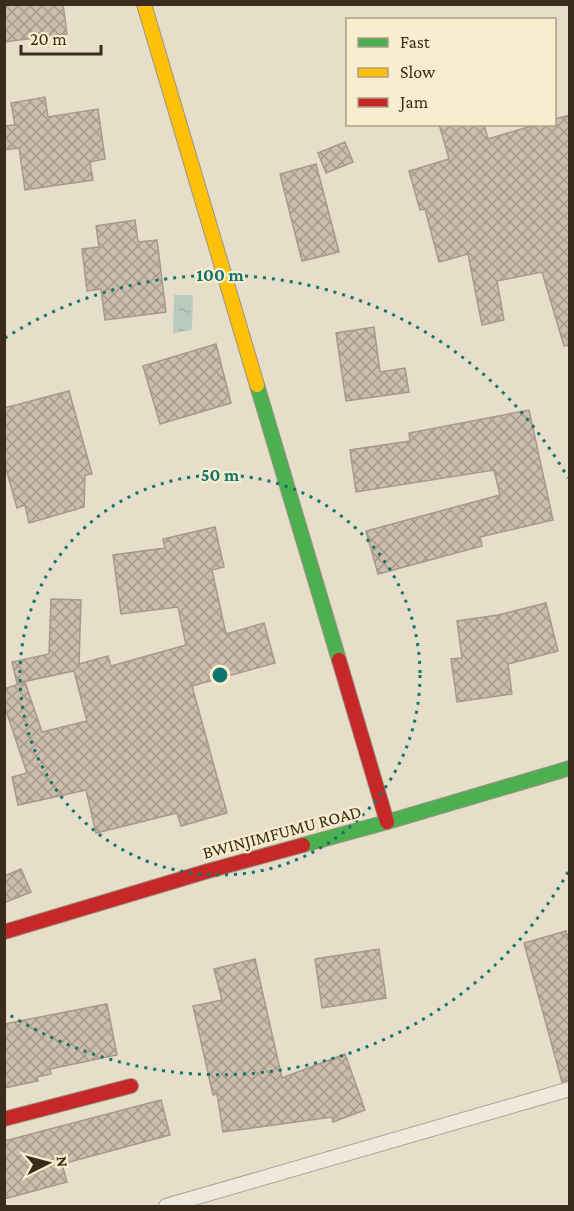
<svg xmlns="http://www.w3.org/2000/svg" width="574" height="1211" font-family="'Crimson Pro',serif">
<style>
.water{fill:url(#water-ripples)}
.building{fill:url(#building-cross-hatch);stroke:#a7998a;stroke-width:1.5}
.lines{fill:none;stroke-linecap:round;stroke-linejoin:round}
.lane-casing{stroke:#aca394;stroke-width:16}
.fast-casing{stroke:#9b9284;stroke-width:16}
.slow-casing{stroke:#9b9284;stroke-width:16}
.jam-casing{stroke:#9b9284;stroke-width:16}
.lane{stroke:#eee8dd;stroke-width:14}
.fast{stroke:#4caf50;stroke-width:14}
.slow{stroke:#ffc107;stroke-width:14}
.jam{stroke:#c62828;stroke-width:14}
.ring{fill:none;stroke:#0f766e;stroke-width:3;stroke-dasharray:3 6}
.labels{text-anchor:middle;stroke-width:4.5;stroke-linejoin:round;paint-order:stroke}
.street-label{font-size:18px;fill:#3b2b1b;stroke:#f9edcf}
.centre{fill:#0f766e;stroke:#f9edcf;stroke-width:3}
.ring-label{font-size:18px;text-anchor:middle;font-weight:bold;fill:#0f766e;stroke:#f9edcf;stroke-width:4.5;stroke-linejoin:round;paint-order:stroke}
</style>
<defs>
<pattern id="water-ripples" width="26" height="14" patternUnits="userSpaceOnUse" patternTransform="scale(1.5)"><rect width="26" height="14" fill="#b7ccbf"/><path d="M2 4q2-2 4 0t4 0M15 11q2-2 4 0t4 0" fill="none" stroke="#9eafa4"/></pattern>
<pattern id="building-cross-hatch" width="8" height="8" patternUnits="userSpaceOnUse" patternTransform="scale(1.5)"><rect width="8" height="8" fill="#ccbcaa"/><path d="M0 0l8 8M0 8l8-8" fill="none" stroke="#a7998a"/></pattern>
</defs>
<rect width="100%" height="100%" fill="#e7deca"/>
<path class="water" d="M174,295h19l-1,35 -19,3z"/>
<path class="building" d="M4,4h59l4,30 -63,8z
M45,97l3,20 50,-8 7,50 -15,3 3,18 -68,10 -6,-42 -15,2v-24l11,-1 -4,-22z
M570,115v230l-6,1 -22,-74 -45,9 7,39 -22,5 -14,-71 -29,8 -14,-53 -5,1 -11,-39 40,-12 -10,-35h45l4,15 50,-15h17v-5z
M345,142l8,20 -27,11 -8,-20z
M316,164l23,88 -37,9 -22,-87z
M135,220l3,22 19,-2 9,72 -61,8 -4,-31 -14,2 -5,-42 17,-2 -3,-21z
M374,327l6,45 25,-4 4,24 -63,9 -10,-68z
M216,344l15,59 -71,21 -17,-58z
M69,391l23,83 -7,1 -1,32 -55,16 -4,-18 -8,3 -13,-46v-54z
M529,410l24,110 -73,17 2,9 -104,28 -12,-43 134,-36 -6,-25 -138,22 -6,-42 60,-9 -1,-8z
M215,527l9,40 -12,3 14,64 38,-11 11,40 -83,23 35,127 -46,13 -4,-13 -81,20 -10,-43 -68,15 -6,-28 15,-4 -23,-68v-16l21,-7 17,50 45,-11 -13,-50 -57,12 -5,-21 37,-8 2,-55 30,1 -2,64 29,-8 3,10 75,-21 -8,-38 -57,7 -8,-59 52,-7 -2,-9z
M546,603l12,48 -50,13 4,30 -55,8 -6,-43 11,-1 -5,-37 41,-6z
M21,869l10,23 -27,11v-27z
M566,931l4,13v136l-8,2 -38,-139z
M379,949l7,49 -64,10 -7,-49z
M255,959l27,119 63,-24 20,56 -32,12 -1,-5 -109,15 -6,-38 -4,1 -20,-89 29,-6 -8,-31z
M107,1004l10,51 -67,14 1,5 -14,3 1,4 -34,7v-64z
M161,1100l9,35 -108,29 5,18 -63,17v-58z"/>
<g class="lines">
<defs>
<path id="lane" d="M166,1206l404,-117"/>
<path id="fast" d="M257,385l82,275
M303,845l84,-23 183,-54"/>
<path id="slow" d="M144,4l113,381"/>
<path id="jam" d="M339,660l48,162
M4,932l204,-61 95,-26
M4,1119l127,-33"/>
</defs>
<use href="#lane" class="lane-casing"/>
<use href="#fast" class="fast-casing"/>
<use href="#slow" class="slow-casing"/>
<use href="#jam" class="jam-casing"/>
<use href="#lane" class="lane"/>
<use href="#fast" class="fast"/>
<use href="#slow" class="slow"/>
<use href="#jam" class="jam"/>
</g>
<g class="ring">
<circle cx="220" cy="675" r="200"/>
<path d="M568 872A400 400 0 0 1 5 1012M5 338A400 400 0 0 1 568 478"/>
</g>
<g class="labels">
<g class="street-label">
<text transform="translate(282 832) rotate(-15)" y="6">BWINJIMFUMU ROAD</text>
</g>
</g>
<circle cx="220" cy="675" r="9" class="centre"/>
<g class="ring-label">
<text x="220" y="281">100 m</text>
<text x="220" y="481">50 m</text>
</g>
<rect width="574" height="1211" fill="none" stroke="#3b2b1b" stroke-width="12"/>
<rect x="346" y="18" width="210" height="108" fill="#f9edcf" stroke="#ad9f87" stroke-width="1.5"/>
<rect x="358" y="38" width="30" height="9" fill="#4caf50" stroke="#ad9f87" stroke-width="1.5"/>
<text x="400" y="48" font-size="18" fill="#3b2b1b">Fast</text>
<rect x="358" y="68" width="30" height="9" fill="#ffc107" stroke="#ad9f87" stroke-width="1.5"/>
<text x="400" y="78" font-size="18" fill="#3b2b1b">Slow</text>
<rect x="358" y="98" width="30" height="9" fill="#c62828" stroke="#ad9f87" stroke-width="1.5"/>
<text x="400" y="108" font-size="18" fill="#3b2b1b">Jam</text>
<g transform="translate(48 1163) rotate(84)" stroke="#f9edcf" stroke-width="4.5" paint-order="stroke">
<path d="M0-4.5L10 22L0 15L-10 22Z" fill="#3b2b1b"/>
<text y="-9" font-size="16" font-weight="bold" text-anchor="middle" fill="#3b2b1b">N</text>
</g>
<path d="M21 45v9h80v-9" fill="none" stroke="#3b2b1b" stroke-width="3"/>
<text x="30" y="45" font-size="18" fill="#3b2b1b" stroke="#f9edcf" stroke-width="4.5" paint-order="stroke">20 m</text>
</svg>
